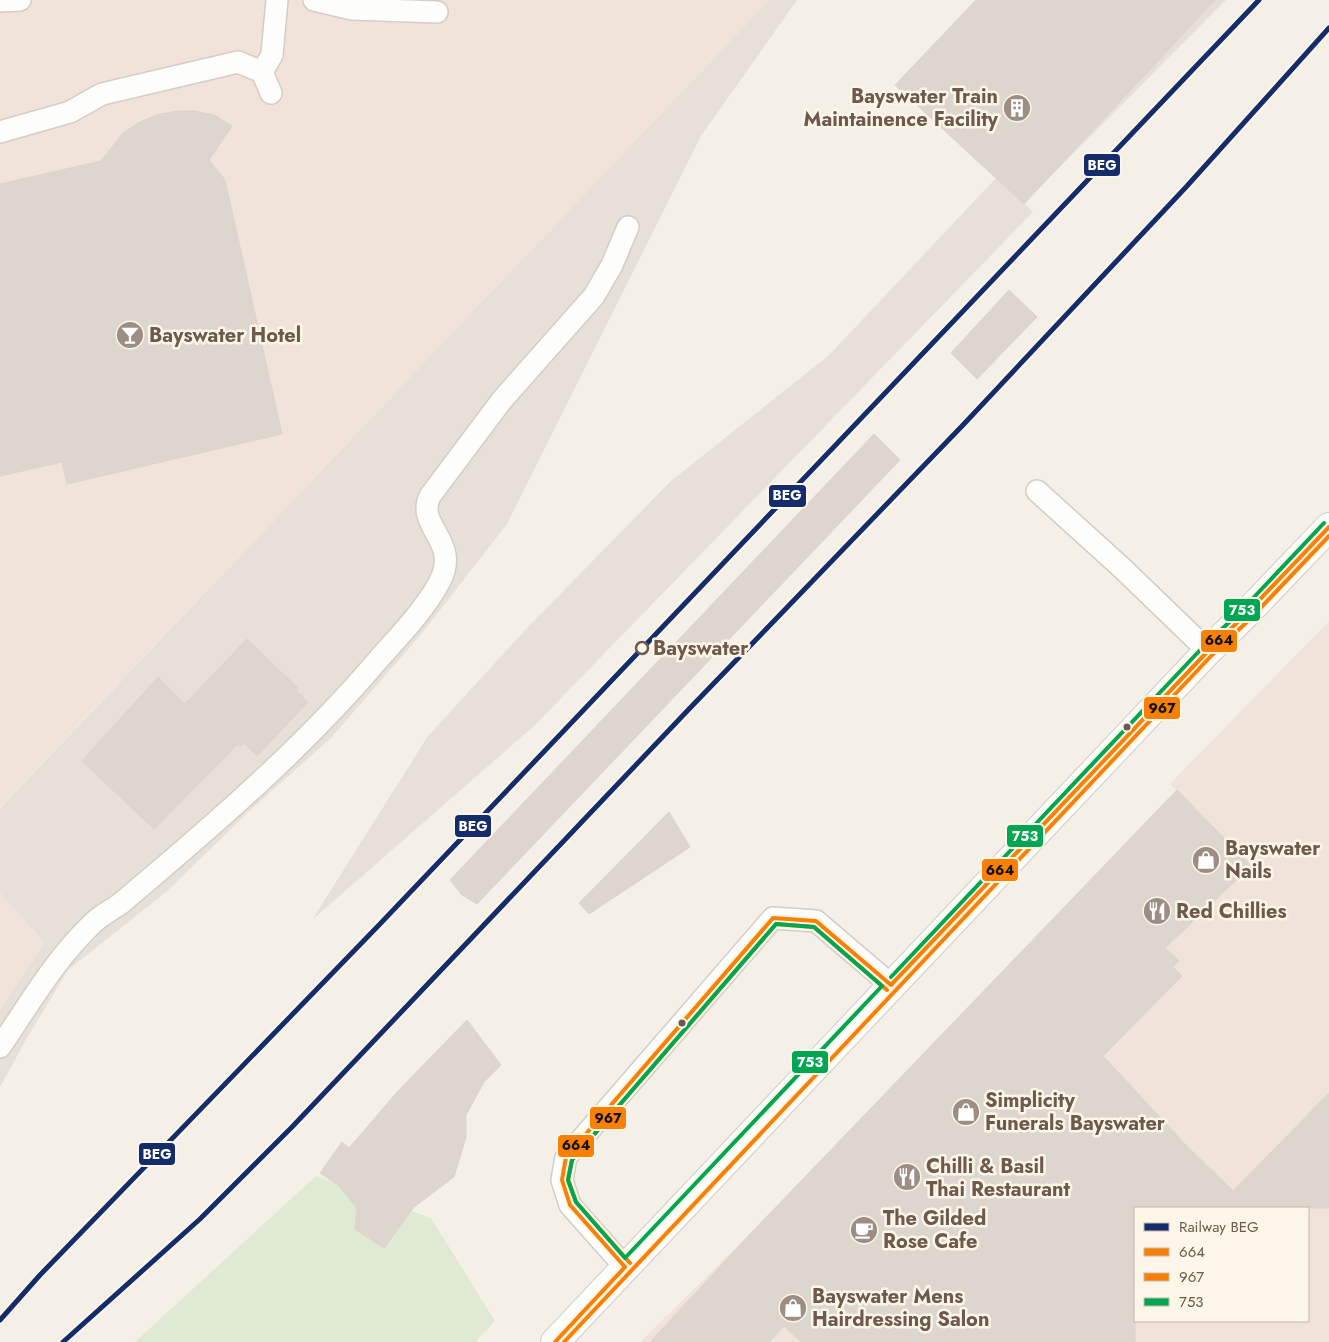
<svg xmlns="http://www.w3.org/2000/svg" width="1329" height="1342" font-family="Jost,sans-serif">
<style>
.commercial{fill:#f1e3d9;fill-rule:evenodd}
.industrial{fill:#e6e0d9}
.green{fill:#e0e9d4}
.building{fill:#ddd6ce;stroke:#dcd4cb}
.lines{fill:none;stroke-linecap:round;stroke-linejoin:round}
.service-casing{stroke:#d3cdc7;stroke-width:24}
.secondary-casing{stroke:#d2ccc5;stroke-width:30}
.service{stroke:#fdfdfc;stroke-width:21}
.secondary{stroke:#fdfdfc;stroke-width:28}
.bus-1-casing{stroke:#fcf6e9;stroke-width:8}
.bus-2-casing{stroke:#fcf6e9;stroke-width:8}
.bus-3-casing{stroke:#fcf6e9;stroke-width:8}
.bus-1{stroke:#f88004;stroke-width:4}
.bus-2{stroke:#f88004;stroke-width:4}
.bus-3{stroke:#00a651;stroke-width:4}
.rail-1-casing{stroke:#fcf6e9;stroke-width:9}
.rail-1{stroke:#152c6b;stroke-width:5}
.stop-dot{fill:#fcf6e9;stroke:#6d5a4d;stroke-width:2.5}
.bus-dot{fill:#6d5a4d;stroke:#fcf6e9;stroke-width:2}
.labels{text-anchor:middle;stroke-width:5;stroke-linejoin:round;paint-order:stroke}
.poi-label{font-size:20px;font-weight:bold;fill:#6d5a4d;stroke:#fcf6e9;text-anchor:start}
.stop-label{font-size:20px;font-weight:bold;fill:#6d5a4d;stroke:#fcf6e9;text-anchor:start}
.line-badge{stroke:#fcf6e9;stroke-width:2}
.badge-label{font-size:14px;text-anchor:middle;font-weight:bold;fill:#fff}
.pale-badge-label{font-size:14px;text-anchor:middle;font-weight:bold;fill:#111}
</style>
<rect width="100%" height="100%" fill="#f4f0e8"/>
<path class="commercial" d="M0,0h771l-771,807z
M1329,621v721h-689l111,-109 425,-443 -6,-6zM1135,1208h173v113h-173z
M0,893l44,49 -44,69z"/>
<path class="industrial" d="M770,0h27l-96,136 -194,388 -84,108 -92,106 -74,66 -92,89 -97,77 -41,68 -27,49v-76l44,-69 -44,-49v-85z
M1215,0h11l-202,203 9,9 -499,514 -222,194 116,-184 99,-108 144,-147 158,-126 167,-177 28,25z"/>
<path class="green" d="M316,1176l115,42 64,103 -20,21h-340z"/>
<path class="building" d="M976,0h239l-191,204 -129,-119z
M179,111h15l20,4 18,11 -23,34 16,20 57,254 -215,50 -5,-22 -62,14v-292l101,-23 22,-28 17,-11 20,-8z
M1009,290l28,27 -60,62 -26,-26z
M874,434l26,26 -423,444 -15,-9 -12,-15z
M247,639l51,49 -2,2 12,12 -51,54 -13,-13 -3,3 -3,-2 -84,85 -72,-68 76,-84 27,27z
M1177,790l74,76 -86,82 14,13 -6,6 9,9 -79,80 81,87 49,48 96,-98v115h-194v134h-334l-17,-16 -15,16h-119l101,-109z
M669,812l21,35 -101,67 -10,-11z
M467,1020l34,45 -17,17 -18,33v22l-12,40 -40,30 -30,41 -29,-19 2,-21 -19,-23 -18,-12 22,-31 7,6 49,-57z"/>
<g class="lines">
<defs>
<path id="service" d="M314,0l38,9 85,3
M0,1l20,-1
M262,72l10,-17 5,-55
M0,132l70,-20 32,-18 136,-32 24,10 9,21
M1037,491l85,77 86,83
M0,1047c28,-41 53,-85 90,-121 8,-9 20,-15 30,-22 11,-9 21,-18 32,-27 80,-68 158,-137 226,-217 21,-24 45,-48 61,-77 23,-42 -24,-56 -9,-87l72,-96 92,-104 18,-31 16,-38
M625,1267l-55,-62 -8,-25 4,-23 207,-239 43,3 75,64"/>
<path id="secondary" d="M555,1342l653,-691 37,-36 84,-88"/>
</defs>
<use href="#service" class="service-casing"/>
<use href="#secondary" class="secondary-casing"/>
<use href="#service" class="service"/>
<use href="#secondary" class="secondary"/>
<defs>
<path id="bus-1" d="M891,985l317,-334 37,-36 84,-88
M625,1267l-55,-62 -8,-25 4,-23 207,-239 43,3 75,64
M555,1342l70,-75"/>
<path id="bus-2" d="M630,1263l-54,-61 -8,-22 4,-20 204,-236 38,3 73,63
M564,1342l648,-687 38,-36 79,-83"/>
<path id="bus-3" d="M776,924l38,3 68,59 -257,272 -49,-56 -8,-22 4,-20z
M891,977l312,-330 38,-36 83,-88"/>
</defs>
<use href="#bus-1" class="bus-1-casing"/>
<use href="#bus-2" class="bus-2-casing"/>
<use href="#bus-3" class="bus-3-casing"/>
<use href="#bus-1" class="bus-1"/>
<use href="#bus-2" class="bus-2"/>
<use href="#bus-3" class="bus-3"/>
<defs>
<path id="rail-1" d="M0,1320l40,-45 339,-350 880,-925
M63,1342l137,-123 92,-92 398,-419 273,-283 224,-239 142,-158"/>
</defs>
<use href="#rail-1" class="rail-1-casing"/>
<use href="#rail-1" class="rail-1"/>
</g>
<defs>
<symbol id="building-disc" viewBox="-11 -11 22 22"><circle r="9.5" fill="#9c8e83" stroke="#fcf6e9"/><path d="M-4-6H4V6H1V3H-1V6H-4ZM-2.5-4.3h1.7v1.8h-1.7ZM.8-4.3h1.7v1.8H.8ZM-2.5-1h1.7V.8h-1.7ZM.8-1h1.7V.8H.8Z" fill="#fff"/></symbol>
<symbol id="bar-disc" viewBox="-11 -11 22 22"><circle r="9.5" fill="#9c8e83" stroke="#fcf6e9"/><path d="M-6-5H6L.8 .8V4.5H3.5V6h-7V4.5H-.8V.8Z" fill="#fff"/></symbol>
<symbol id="shop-disc" viewBox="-11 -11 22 22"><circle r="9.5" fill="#9c8e83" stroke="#fcf6e9"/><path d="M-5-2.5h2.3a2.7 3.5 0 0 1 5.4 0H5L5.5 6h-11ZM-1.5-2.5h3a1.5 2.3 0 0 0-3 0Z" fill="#fff"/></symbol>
<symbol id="restaurant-disc" viewBox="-11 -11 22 22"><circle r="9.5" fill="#9c8e83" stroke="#fcf6e9"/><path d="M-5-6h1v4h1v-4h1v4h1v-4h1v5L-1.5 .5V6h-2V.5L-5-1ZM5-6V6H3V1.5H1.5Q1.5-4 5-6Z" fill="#fff"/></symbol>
<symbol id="cafe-disc" viewBox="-11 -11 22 22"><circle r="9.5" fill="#9c8e83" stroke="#fcf6e9"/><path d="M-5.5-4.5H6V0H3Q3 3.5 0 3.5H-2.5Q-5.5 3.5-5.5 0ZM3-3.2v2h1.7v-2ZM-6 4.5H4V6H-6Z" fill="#fff"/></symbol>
</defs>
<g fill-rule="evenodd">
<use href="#building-disc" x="1001" y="92" width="32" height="32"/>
<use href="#bar-disc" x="114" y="319" width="32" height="32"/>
<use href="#shop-disc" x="1190" y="844" width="32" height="32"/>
<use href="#restaurant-disc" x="1141" y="895" width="32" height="32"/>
<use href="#shop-disc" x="950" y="1096" width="32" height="32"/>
<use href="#restaurant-disc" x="891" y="1161" width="32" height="32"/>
<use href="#cafe-disc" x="848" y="1214" width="32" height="32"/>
<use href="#shop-disc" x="777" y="1292" width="32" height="32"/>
</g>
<circle class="stop-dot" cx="642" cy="648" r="6"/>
<g class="bus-dot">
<circle cx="1127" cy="727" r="4.5"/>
<circle cx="682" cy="1023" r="4.5"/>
</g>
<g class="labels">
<g class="poi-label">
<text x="998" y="103" text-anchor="end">Bayswater Train<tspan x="998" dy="23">Maintainence Facility</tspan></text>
<text x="149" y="342">Bayswater Hotel</text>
<text x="1225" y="855">Bayswater<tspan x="1225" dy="23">Nails</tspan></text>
<text x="1176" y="918">Red Chillies</text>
<text x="985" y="1107">Simplicity<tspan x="985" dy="23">Funerals Bayswater</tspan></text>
<text x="926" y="1173">Chilli &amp; Basil<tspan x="926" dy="23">Thai Restaurant</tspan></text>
<text x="883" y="1225">The Gilded<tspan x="883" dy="23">Rose Cafe</tspan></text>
<text x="812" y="1303">Bayswater Mens<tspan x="812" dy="23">Hairdressing Salon</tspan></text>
</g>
<g class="stop-label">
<text x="653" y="655">Bayswater</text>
</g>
</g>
<g class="line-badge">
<rect x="1083" y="153" width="38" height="24" rx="5" fill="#152c6b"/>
<rect x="768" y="484" width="39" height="24" rx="5" fill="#152c6b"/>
<rect x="1223" y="598" width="38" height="24" rx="5" fill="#00a651"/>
<rect x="1200" y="629" width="38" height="24" rx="5" fill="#f88004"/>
<rect x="1143" y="696" width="38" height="24" rx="5" fill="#f88004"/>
<rect x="454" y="814" width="38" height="24" rx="5" fill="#152c6b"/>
<rect x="1006" y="824" width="38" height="24" rx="5" fill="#00a651"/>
<rect x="981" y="858" width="38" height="24" rx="5" fill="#f88004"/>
<rect x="791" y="1050" width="38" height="24" rx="5" fill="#00a651"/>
<rect x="589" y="1106" width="38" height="24" rx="5" fill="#f88004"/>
<rect x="557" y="1134" width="38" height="24" rx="5" fill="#f88004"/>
<rect x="138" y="1142" width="38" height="24" rx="5" fill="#152c6b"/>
</g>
<g class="badge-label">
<text x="1102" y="170">BEG</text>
<text x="787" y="500">BEG</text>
<text x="1242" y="615">753</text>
<text x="473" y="831">BEG</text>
<text x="1025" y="841">753</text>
<text x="810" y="1067">753</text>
<text x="157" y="1159">BEG</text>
</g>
<g class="pale-badge-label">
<text x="1219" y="645">664</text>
<text x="1162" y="713">967</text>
<text x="1000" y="875">664</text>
<text x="608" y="1123">967</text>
<text x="576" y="1150">664</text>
</g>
<rect x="1134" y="1207" width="175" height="115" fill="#fcf6e9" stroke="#c3b8ab"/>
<rect x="1144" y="1223" width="25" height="8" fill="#152c6b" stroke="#c3b8ab"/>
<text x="1179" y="1232" font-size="15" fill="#6d5a4d">Railway BEG</text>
<rect x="1144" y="1248" width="25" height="8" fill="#f88004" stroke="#c3b8ab"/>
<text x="1179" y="1257" font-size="15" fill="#6d5a4d">664</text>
<rect x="1144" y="1273" width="25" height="8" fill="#f88004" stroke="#c3b8ab"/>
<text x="1179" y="1282" font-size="15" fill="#6d5a4d">967</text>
<rect x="1144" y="1298" width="25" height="8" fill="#00a651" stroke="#c3b8ab"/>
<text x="1179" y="1307" font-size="15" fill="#6d5a4d">753</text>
</svg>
